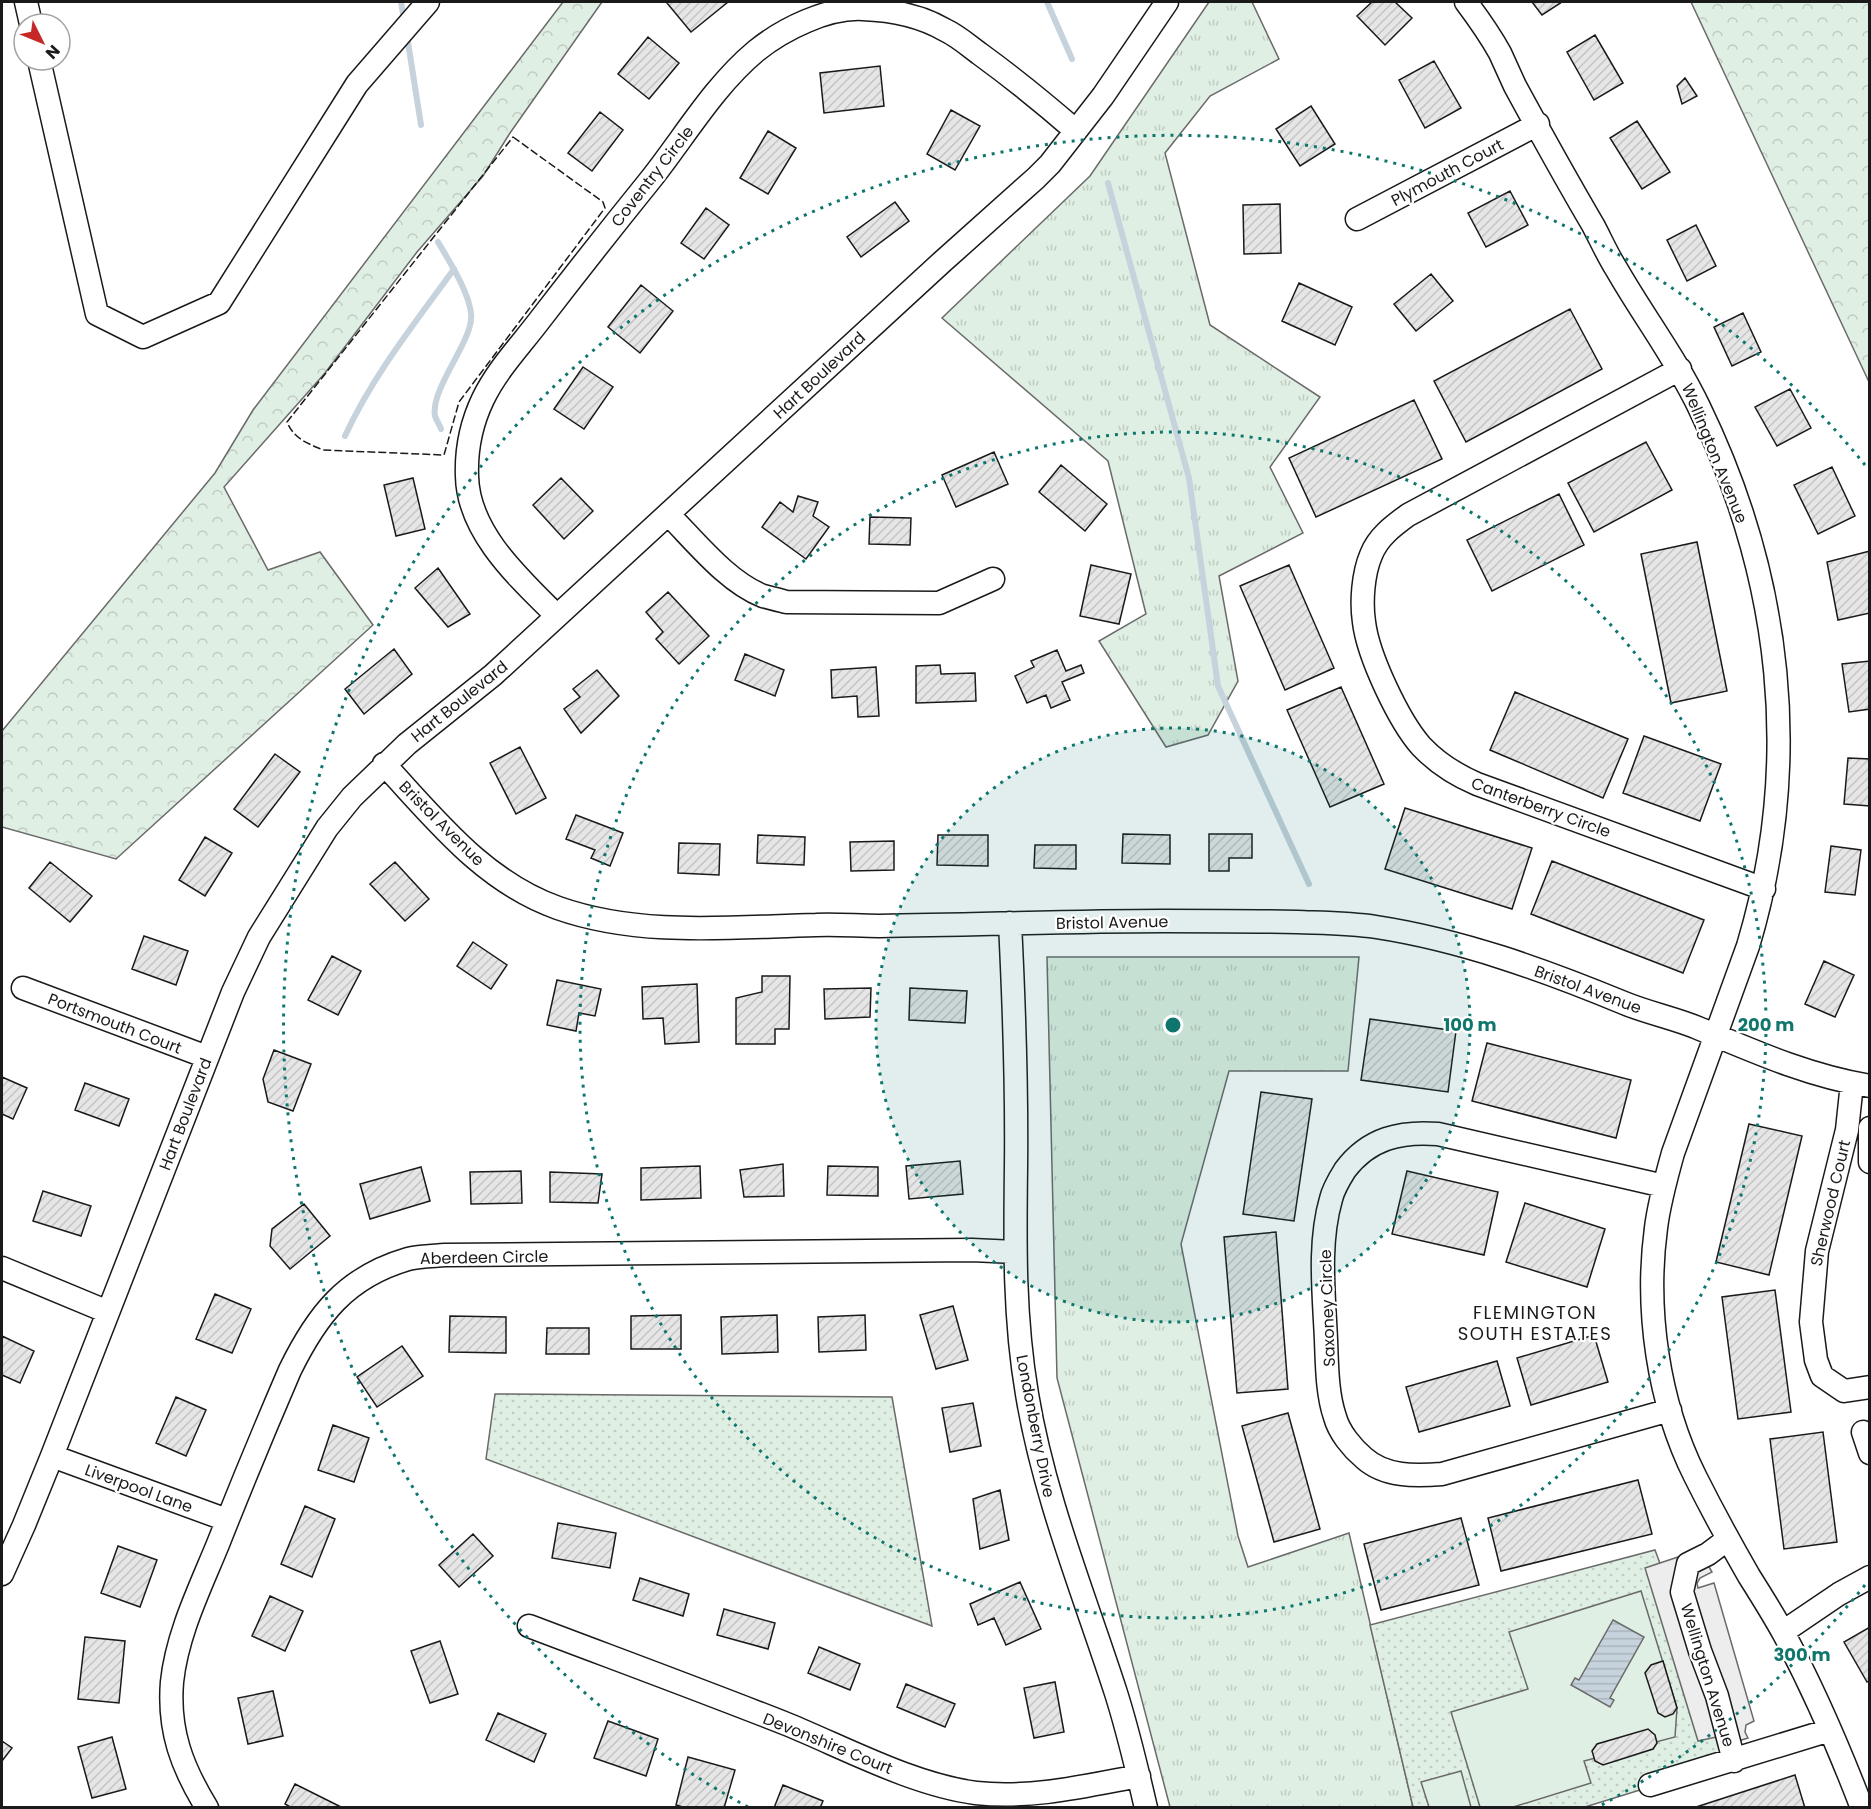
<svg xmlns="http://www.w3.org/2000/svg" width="1871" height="1809" font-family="Poppins,sans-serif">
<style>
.grass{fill:url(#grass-tufts);stroke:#6a6a6a;stroke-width:1.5}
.forest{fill:url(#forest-crowns);stroke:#6a6a6a;stroke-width:1.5}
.park{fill:url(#park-dots);stroke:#6a6a6a;stroke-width:1.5}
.pitch{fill:#e0efe3;stroke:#6a6a6a;stroke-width:1.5}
.parking{fill:#ededed;stroke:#6a6a6a;stroke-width:1.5}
.water{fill:url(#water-rules);stroke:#6a6a6a;stroke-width:1.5}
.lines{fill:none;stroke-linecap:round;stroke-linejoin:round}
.stream{stroke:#c6d2dc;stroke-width:6}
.building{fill:url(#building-hatch);stroke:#1a1a1a;stroke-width:1.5}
.minor-casing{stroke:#1a1a1a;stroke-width:25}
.minor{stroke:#fff;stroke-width:22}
.fence{stroke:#1a1a1a;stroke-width:1.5;stroke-dasharray:8 3;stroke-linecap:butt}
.ring{fill:none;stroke:#0f766e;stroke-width:3;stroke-dasharray:3 6}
.labels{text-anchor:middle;stroke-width:4.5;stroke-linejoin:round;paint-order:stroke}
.street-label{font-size:16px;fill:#1a1a1a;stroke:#fff}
.neighbourhood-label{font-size:18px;letter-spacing:1.5px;fill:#1a1a1a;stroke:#fff}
.centre{fill:#0f766e;stroke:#fff;stroke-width:3}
.ring-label{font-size:18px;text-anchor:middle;font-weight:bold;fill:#0f766e;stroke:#fff;stroke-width:4.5;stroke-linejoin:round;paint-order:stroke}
</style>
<defs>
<pattern id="grass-tufts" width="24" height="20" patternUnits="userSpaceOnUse" patternTransform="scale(1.5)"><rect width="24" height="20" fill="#e0efe3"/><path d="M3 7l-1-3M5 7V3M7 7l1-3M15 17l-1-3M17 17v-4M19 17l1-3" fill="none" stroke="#c0ccc2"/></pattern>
<pattern id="forest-crowns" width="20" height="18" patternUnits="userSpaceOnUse" patternTransform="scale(1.5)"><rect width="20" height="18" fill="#e0efe3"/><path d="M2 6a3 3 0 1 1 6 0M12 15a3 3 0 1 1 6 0" fill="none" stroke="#c0ccc2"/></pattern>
<pattern id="park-dots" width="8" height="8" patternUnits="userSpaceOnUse" patternTransform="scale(1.5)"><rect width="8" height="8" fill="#e0efe3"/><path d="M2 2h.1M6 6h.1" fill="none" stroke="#c0ccc2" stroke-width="1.8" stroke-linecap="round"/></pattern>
<pattern id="water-rules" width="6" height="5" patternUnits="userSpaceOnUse" patternTransform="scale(1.5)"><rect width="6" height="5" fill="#c6d2dc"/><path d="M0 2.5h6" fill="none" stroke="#aab4bc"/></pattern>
<pattern id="building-hatch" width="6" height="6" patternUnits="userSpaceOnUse" patternTransform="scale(1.5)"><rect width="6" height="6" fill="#e6e6e6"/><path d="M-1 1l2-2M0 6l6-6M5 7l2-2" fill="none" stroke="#c5c5c5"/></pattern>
</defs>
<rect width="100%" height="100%" fill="#fff"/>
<path class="grass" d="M1209,2h43l27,57 -69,37 -45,57 45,172 110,72 -50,70 33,66 -84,43 19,105 -30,54 -42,12 -67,-106 47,-27 -38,-153 -166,-143 148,-142z
M1047,957h312l-11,114h-119l-48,173 57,292 10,31 101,-34 64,274h-243l-113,-429z"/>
<path class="forest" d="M563,2h39l-92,131 -27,43 -66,76 -92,121 -101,114 44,83 52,-18 53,73 -257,234 -114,-32v-96l213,-258 38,-63z
M1691,2h178v380z"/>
<path class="park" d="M495,1394l397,3 40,229 -446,-167z
M1655,1550l79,211 -149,46h-172l-43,-182z"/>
<path class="pitch" d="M1641,1591l36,117 -2,29 -91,24 7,22 -81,25 -30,-1 -29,-95 77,-23 -19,-57z
M1461,1771l10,36h-42l-8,-25z"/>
<path class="parking" d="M1699,1550l13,22 -12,6 -3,5 1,5 16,-5 40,138 -8,4 -1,7 3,6 -29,9 -1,-7 -2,-3 -18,4 -53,-173z"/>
<path class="water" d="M1613,1620l31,17 -34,61 4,2 -4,7 -39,-22 4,-7 4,2z"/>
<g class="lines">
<path class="stream" d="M401,2l3,18
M1047,2l25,57
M407,36l14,89
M1108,183l81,295 29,208 91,198
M438,242c11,19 30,48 33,71 4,26 -41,75 -36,103 1,4 5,9 6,13
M345,436c28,-61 70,-113 109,-167"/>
</g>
<path class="building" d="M669,2h59l-37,30 -24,-29z
M1372,2h23l17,16 -27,27 -28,-29z
M1532,2h30l-20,13z
M1595,35l28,48 -29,17 -27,-48z
M648,37l31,26 -30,36 -31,-25z
M1434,61l27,47 -36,20 -26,-48z
M880,66l4,40 -60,7 -4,-40z
M1685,78l12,18 -15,8 -5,-18z
M1311,106l24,38 -35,22 -24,-37z
M951,110l29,16 -25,44 -28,-16z
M600,112l23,18 -31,41 -24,-18z
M1637,121l33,51 -28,17 -32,-51z
M768,131l28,17 -28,46 -28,-16z
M1510,191l18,34 -42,22 -18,-34z
M895,202l14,19 -48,36 -14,-20z
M1280,204l1,49 -37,1 -1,-49z
M706,208l23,17 -25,34 -23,-16z
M1696,225l20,41 -29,15 -20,-41z
M1431,274l22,27 -37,30 -22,-27z
M1299,283l53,24 -17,38 -53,-24z
M641,285l32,26 -33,42 -32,-26z
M1570,309l32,60 -136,73 -32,-61z
M1743,313l18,39 -29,14 -18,-39z
M583,367l30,20 -29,42 -30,-20z
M1790,389l21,39 -34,18 -22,-39z
M1414,400l28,59 -126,58 -27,-59z
M1646,442l26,48 -78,42 -26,-49z
M994,452l14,32 -52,23 -14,-32z
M1061,465l46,39 -22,27 -46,-39z
M1832,467l23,49 -37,18 -24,-49z
M413,478l12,51 -29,7 -12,-51z
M561,478l32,33 -29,28 -31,-34z
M1559,494l25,51 -92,46 -25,-51z
M798,496l20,6 -5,14 16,11 -23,32 -44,-32 18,-25 13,10z
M870,517l41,1 -1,27 -41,-1z
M1697,542l30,149 -56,12 -30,-149z
M1870,551v62l-32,7 -11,-58z
M1091,565l40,9 -12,50 -39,-8z
M1289,565l45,103 -49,22 -45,-104z
M438,568l32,46 -22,13 -33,-39z
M668,592l41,44 -30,28 -23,-25 7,-7 -17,-20z
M394,649l18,25 -48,40 -19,-25z
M1057,650l9,21 15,-6 3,8 -22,9 8,18 -19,8 -5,-13 -19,8 -12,-27 19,-9 -3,-6z
M745,654l39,16 -9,26 -40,-16z
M1870,661v48l-21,3 -7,-48z
M940,665l1,9 34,-1 1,28 -60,2v-37z
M876,667l3,49 -21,1 -1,-21 -25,2 -1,-28z
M597,670l22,26 -38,37 -17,-24 16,-12 -7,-8z
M1341,687l43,97 -54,23 -43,-97z
M1515,692l113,47 -25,59 -113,-48z
M1644,736l77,28 -21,57 -77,-28z
M520,747l26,51 -30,16 -26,-51z
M275,754l25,18 -42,55 -24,-18z
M1848,758l22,1v47l-26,-2z
M1405,808l127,40 -20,61 -127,-40z
M576,815l47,18 -13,33 -19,-8 4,-8 -29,-11z
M1123,834l47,1v29l-48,-1z
M1209,834h43v24h-23v13h-20z
M758,835l47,2 -1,28 -47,-2z
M938,835h50v31l-51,-1z
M205,837l27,16 -27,43 -26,-16z
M894,841v29l-43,1 -1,-29z
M679,843l41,1 -1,31 -41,-2z
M1035,845h41v24l-42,-1z
M1831,846l30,4 -6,45 -30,-3z
M1552,861l152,59 -21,53 -152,-59z
M50,862l42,34 -22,26 -41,-34z
M395,862l34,37 -24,22 -35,-37z
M144,936l44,15 -12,34 -44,-16z
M473,942l34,23 -16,24 -34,-23z
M332,956l29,15 -23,44 -30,-15z
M1824,961l30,14 -19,42 -30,-13z
M762,976h28l-1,53h-14v15h-39v-46l26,-6z
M557,980l44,9 -6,27 -16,-3 -3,18 -29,-6z
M697,984l2,58 -34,2 -2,-26 -20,1 -1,-32z
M871,988l-1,29 -45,2 -1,-30z
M910,988l57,3 -2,32 -56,-3z
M1370,1019l86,12 -8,61 -87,-12z
M1487,1043l144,37 -15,58 -144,-37z
M274,1050l37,14 -18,47 -25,-9 -5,-23z
M2,1077l25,11 -14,31 -11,-5z
M85,1083l44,16 -10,27 -44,-16z
M1261,1092l51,7 -18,122 -51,-7z
M1749,1124l53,12 -33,139 -53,-13z
M960,1161l3,33 -54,5 -3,-33z
M783,1164l1,32 -40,1 -4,-27z
M700,1166l1,32 -60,2v-32z
M828,1166l50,1v29l-51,-1z
M421,1167l9,34 -60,18 -10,-35z
M521,1171l1,32 -51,1 -1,-32z
M1407,1171l91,21 -14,63 -92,-21z
M550,1172l52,2 -4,29 -48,-1z
M43,1191l48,15 -10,30 -48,-15z
M1525,1203l80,26 -18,58 -81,-25z
M304,1204l26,32 -40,33 -20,-23 2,-17z
M1276,1232l12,157 -51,4 -13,-156z
M1775,1290l16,122 -53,7 -16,-122z
M215,1294l36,15 -19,44 -36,-14z
M953,1306l15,54 -32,9 -16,-54z
M681,1315v34h-50v-33z
M777,1315l1,37 -56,2 -1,-37z
M865,1315l1,35 -47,2 -1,-35z
M450,1316l56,1v36l-57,-1z
M547,1328h42v26h-43z
M1594,1335l14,47 -77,23 -14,-47z
M2,1336l32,15 -14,32 -18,-8z
M402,1346l21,30 -46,31 -20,-30z
M1497,1361l13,45 -91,26 -13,-45z
M176,1397l30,13 -20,46 -30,-13z
M973,1403l8,43 -31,6 -8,-44z
M1288,1413l32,116 -46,13 -32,-116z
M333,1425l36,13 -15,44 -36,-12z
M1823,1432l14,110 -53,7 -14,-110z
M1638,1480l14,54 -151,37 -13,-53z
M1000,1490l9,50 -29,9 -7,-50z
M305,1506l30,13 -23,58 -31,-13z
M1461,1518l18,67 -98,25 -17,-66z
M558,1523l58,10 -6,35 -58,-10z
M473,1534l20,22 -34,31 -20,-22z
M118,1546l39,14 -17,47 -39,-14z
M640,1578l49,16 -6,22 -50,-16z
M1020,1582l21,47 -35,16 -12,-27 -16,7 -8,-21z
M270,1596l33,15 -18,40 -33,-15z
M724,1609l51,14 -7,26 -51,-14z
M1870,1627v53l-3,2 -23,-40z
M85,1637l40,4 -6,62 -41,-4z
M440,1641l18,53 -28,9 -19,-52z
M819,1647l41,17 -10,26 -42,-17z
M1663,1661l14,47 -4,6 -8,3 -7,-4 -13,-40 6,-8z
M1055,1682l9,50 -30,6 -10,-50z
M906,1684l49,20 -10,23 -48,-20z
M273,1691l10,45 -35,8 -10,-46z
M498,1713l48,21 -12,28 -48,-22z
M608,1721l50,18 -12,37 -52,-18z
M1648,1729l7,6 2,8 -4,6 -50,16 -8,-4 -3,-10 5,-7z
M112,1737l14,52 -34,9 -14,-51z
M2,1741l10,7 -10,13z
M688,1757l47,13 -11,38h-38l-10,-3z
M1795,1775l10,33h-112z
M295,1784l48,24h-51l-7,-4z
M783,1785l40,16 -3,7h-46z"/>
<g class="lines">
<defs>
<path id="minor" d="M26,2l5,22
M1466,2c12,16 24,33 34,51 5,11 10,22 15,33 25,46 51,93 78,139 8,15 15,31 24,45 27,47 58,87 82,137 83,171 104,356 49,539l-75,207c-7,25 -14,50 -17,75 -11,82 2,174 39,248 17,34 35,67 54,100 12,19 24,38 35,58 30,56 55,114 78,174
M39,60l58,254 46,23 76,-34 138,-219 71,-82
M1357,219l181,-95
M1680,369l-272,146c-15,11 -30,22 -37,40 -8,19 -10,47 -7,67 4,34 35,99 57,124 16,17 35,29 56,38l287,105
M668,514c27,27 59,68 95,82 8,2 16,4 23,6l153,1 54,-24
M557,616c-37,-37 -89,-83 -90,-140 -1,-28 4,-52 16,-77 14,-29 37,-53 56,-78 37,-48 74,-95 112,-142 34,-43 63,-93 105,-128 27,-22 72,-44 107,-42 28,1 58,7 82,21 13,6 24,16 35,24 33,24 65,50 96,77
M384,764c52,56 100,118 174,144 82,29 173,19 258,17 21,-1 42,1 63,1 95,-1 189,-5 284,-5 45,0 89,0 134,1 26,1 53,1 79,5 85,13 168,43 248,76 24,10 50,15 74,25 57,24 111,48 172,58
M1010,923c4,81 7,163 6,244 -1,77 -2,151 11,227 17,103 57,200 89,299 12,38 21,76 30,115
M23,988l184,69
M1852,1083l-5,47 -30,121 -6,71 5,38 6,16 22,15 26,-4
M1870,1128v34
M1664,1186l-226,-52c-37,-3 -69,4 -93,36 -5,8 -12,20 -14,29 -13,45 -7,95 -5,141 1,25 1,54 9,77 4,15 17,31 29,41 21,19 51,18 78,16l228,-64
M2,1268l106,44
M1863,1432l7,21
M52,1456l175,64
M1728,1539l-20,15 -20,10 -6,28 18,59 17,45 17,65
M2,1574l22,-49 28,-69 181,-464 26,-55 68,-109 25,-31 55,-53 86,-69 449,-413 94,-84 14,-14 53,-68 64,-94
M529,1626c87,33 174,65 260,99 58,24 125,60 187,68 56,6 109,-7 163,-17
M1783,1632l56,-38 31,-17
M1650,1785l180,-55
M207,1808c-25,-41 -39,-77 -35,-126 5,-48 28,-94 46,-138 23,-58 47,-116 72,-174 27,-55 56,-93 118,-111 11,-3 25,-3 37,-4l527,-5 43,2"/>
</defs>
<use href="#minor" class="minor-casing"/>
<use href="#minor" class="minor"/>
<path class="fence" d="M513,137l90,65 2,6 -146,194 -15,53 -121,-5c-16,-7 -29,-11 -36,-28z"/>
</g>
<circle cx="1173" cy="1025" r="297" fill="#0f766e" fill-opacity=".12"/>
<g class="ring">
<circle cx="1173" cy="1025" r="297"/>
<circle cx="1173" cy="1025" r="593"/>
<path d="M1865 1585A890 890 0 0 1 1598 1807M748 1807A890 890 0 1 1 1865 465"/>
</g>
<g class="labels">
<g class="street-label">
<text transform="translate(1447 172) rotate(-28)" y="6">Plymouth Court</text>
<text transform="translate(652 176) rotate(-52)" y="6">Coventry Circle</text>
<text transform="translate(819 375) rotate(-43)" y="6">Hart Boulevard</text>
<text transform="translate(1715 453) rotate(68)" y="6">Wellington Avenue</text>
<text transform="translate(459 701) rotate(-39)" y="6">Hart Boulevard</text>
<text transform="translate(1541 807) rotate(20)" y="6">Canterberry Circle</text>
<text transform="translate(442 823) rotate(45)" y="6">Bristol Avenue</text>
<text transform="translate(1112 922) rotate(-1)" y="6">Bristol Avenue</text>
<text transform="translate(1588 989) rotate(20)" y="6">Bristol Avenue</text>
<text transform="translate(115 1023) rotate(21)" y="6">Portsmouth Court</text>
<text transform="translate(185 1114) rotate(-69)" y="6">Hart Boulevard</text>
<text transform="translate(1830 1203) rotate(-77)" y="6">Sherwood Court</text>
<text transform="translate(484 1257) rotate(-1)" y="6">Aberdeen Circle</text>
<text transform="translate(1327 1308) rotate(-92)" y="6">Saxoney Circle</text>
<text transform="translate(1036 1426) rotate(79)" y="6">Londonberry Drive</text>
<text transform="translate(139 1488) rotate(20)" y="6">Liverpool Lane</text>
<text transform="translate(1708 1675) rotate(73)" y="6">Wellington Avenue</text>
<text transform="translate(828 1743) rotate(22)" y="6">Devonshire Court</text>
</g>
<g class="neighbourhood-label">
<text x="1535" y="1319">FLEMINGTON<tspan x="1535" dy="21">SOUTH ESTATES</tspan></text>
</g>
</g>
<circle cx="1173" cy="1025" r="9" class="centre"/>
<g class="ring-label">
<text x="1470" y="1031">100 m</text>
<text x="1766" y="1031">200 m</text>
<text x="1802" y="1661">300 m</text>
</g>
<rect width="1871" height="1809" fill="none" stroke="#1a1a1a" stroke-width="6"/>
<g transform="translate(42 42) rotate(133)"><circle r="28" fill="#ffffff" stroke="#a3a3a3" stroke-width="1.5"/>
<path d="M0-4.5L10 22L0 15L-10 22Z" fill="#c62828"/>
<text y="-9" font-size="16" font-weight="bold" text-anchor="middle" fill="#1a1a1a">N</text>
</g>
</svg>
